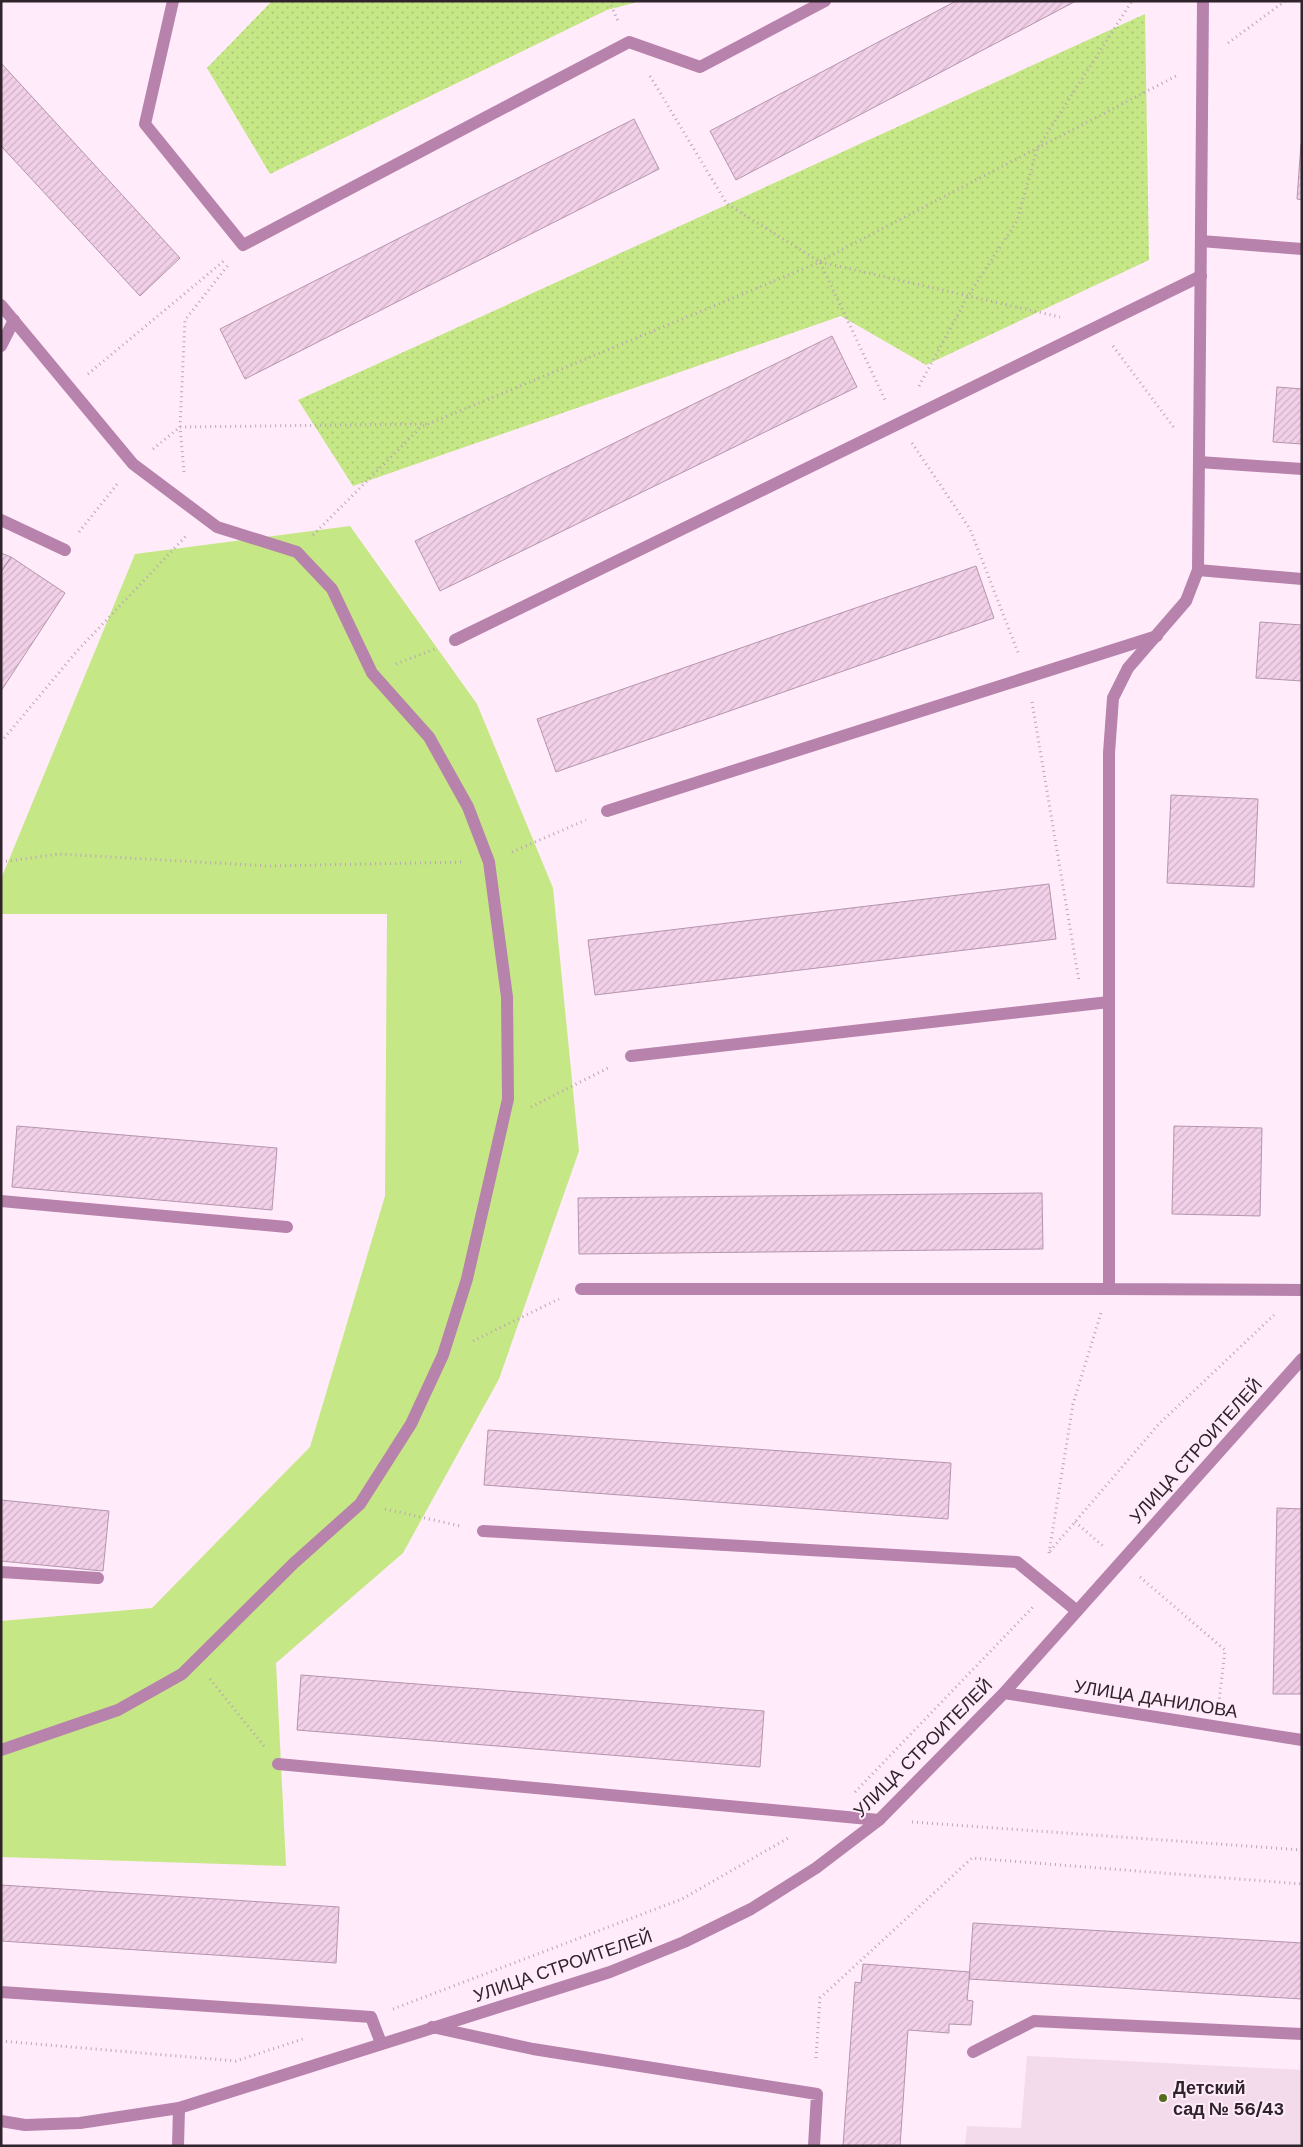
<svg xmlns="http://www.w3.org/2000/svg" width="1303" height="2147" font-family="'DM Sans',sans-serif">
<style>
.built{fill:#f3dbec}
.grass{fill:url(#grass-dots)}
.green{fill:#c6e785}
.building{fill:url(#building-hatch);stroke:#b495ad}
.lines{fill:none;stroke-linecap:round;stroke-linejoin:round}
.path{stroke:#b8a7b4;stroke-width:3;stroke-dasharray:1 4;stroke-linecap:butt}
.lane{stroke:#b782ab;stroke-width:12}
.street{stroke:#b782ab;stroke-width:12}
.poi-dot{fill:#556c1c;stroke:#ffebfa;stroke-width:2}
.labels{text-anchor:middle;stroke-width:4;stroke-linejoin:round;paint-order:stroke}
.street-label{font-size:18px;fill:#2f232c;stroke:#ffebfa}
.poi-label{font-size:18px;font-weight:bold;fill:#2f232c;stroke:#ffebfa;text-anchor:start}
</style>
<defs>
<pattern id="grass-dots" width="8" height="8" patternUnits="userSpaceOnUse" patternTransform="scale(1.25)"><rect width="8" height="8" fill="#c6e785"/><path d="M2 2h.1M6 6h.1" fill="none" stroke="#aac673" stroke-width="1.8" stroke-linecap="round"/></pattern>
<pattern id="building-hatch" width="6" height="6" patternUnits="userSpaceOnUse" patternTransform="scale(1.25)"><rect width="6" height="6" fill="#f1d0e8"/><path d="M-1 1l2-2M0 6l6-6M5 7l2-2" fill="none" stroke="#cfb2c7"/></pattern>
</defs>
<rect width="100%" height="100%" fill="#ffebfa"/>
<path class="built" d="M1027,2056l275,14v76h-337l2,-20 54,2z"/>
<path class="grass" d="M272,1h369l-34,9 -337,164 -63,-106z
M1145,14l4,246 -223,105 -85,-49 -488,170 -55,-86z"/>
<path class="green" d="M350,526l127,178 76,184 26,263 -80,228 -96,174 -127,110 10,203 -285,-9v-236l151,-13 158,-161 75,-251 2,-282h-386v-35l134,-325z"/>
<path class="building" d="M956,1h120l-340,179 -26,-49z
M1,63l179,195 -40,38 -139,-150z
M634,119l25,50 -414,210 -25,-50z
M1301,144h1v56l-5,-1z
M832,336l25,51 -417,204 -25,-50z
M1277,387l25,2v55l-29,-2z
M1,553l10,4 -10,15z
M11,557l54,36 -64,98v-119z
M976,566l18,52 -438,154 -19,-53z
M1260,622l42,3v56l-46,-3z
M1171,795l87,4 -4,88 -87,-4z
M1049,884l7,55 -461,56 -7,-55z
M17,1126l260,22 -5,62 -260,-23z
M1174,1126l88,2 -2,88 -88,-2z
M1042,1193l1,56 -464,5 -1,-56z
M488,1430l463,33 -3,56 -464,-34z
M1,1500l108,11 -6,60 -102,-10z
M1277,1508l25,1v185h-29z
M301,1675l463,36 -4,56 -463,-37z
M1,1885l338,22 -3,56 -335,-22z
M973,1923l329,20v56l-333,-20z
M863,1964l107,8 -3,28 6,1 -2,24 -22,-1v9l-41,-3 -8,116h-57l12,-164 6,1z"/>
<g class="lines">
<path class="path" d="M609,1l9,20
M1228,43l57,-42
M650,76l77,128 93,58 66,140
M820,261l358,-186
M1113,346l62,83
M88,374l137,-114
M919,386l49,-90 49,-75 20,-72 95,-148
M912,443l58,86 49,126
M153,449l27,-22 247,-3
M184,472l-4,-45 5,-107 44,-56
M79,532l39,-49
M313,535l108,-108 399,-165 240,55
M396,664l39,-15
M1032,702l47,279
M1,742l76,-91 110,-116
M512,852l74,-32
M1,862l58,-8 209,12 197,-4
M531,1107l79,-40
M473,1341l86,-42
M385,1509l75,17
M1075,1522l28,24
M1050,1551l109,-127 115,-109
M1049,1553l24,-149 28,-91
M1140,1577l85,73 -6,52
M210,1679l54,67
M855,1792l179,-186
M912,1822l390,28
M393,2009l289,-110 108,-62
M1,2041l235,20 70,-23
M816,2058l4,-60 152,-140 330,26"/>
<path class="lane" d="M173,1l-28,123 98,121 386,-203 71,25 125,-66
M1201,241l101,8
M1,346l13,-26
M1199,462l103,7
M1,520l64,30
M1198,570l104,9
M455,640l746,-364
M607,811l550,-175
M631,1056l478,-54
M1,1201l286,26
M581,1289h528
M483,1531l534,31 60,49
M1,1572l97,6
M278,1764l601,56
M1,1992l370,25 10,26
M432,2027l101,22 284,45 -3,52
M973,2052l61,-31 268,13
M178,2146l1,-38"/>
<path class="street" d="M1203,1l-5,569 -12,31 -58,67 -15,30 -4,55v536l193,1
M1,305l132,159 84,63 80,25 35,37 40,84 57,64 39,70 21,55 18,135 1,102 -41,180 -24,76 -32,69 -51,80 -66,59 -112,111 -64,36 -117,40
M1004,1693l298,47
M1,2121l24,4 55,-2 99,-15 431,-136 74,-30 67,-33 65,-41 63,-48 125,-127 298,-334"/>
</g>
<circle class="poi-dot" cx="1163" cy="2098" r="5"/>
<g class="labels">
<g class="street-label">
<text transform="translate(1196 1451) rotate(-48)" y="6">УЛИЦА СТРОИТЕЛЕЙ</text>
<text transform="translate(1156 1699) rotate(9)" y="6">УЛИЦА ДАНИЛОВА</text>
<text transform="translate(923 1748) rotate(-45)" y="6">УЛИЦА СТРОИТЕЛЕЙ</text>
<text transform="translate(563 1966) rotate(-19)" y="6">УЛИЦА СТРОИТЕЛЕЙ</text>
</g>
<g class="poi-label">
<text x="1173" y="2094">Детский<tspan x="1173" dy="21">сад № 56/43</tspan></text>
</g>
</g>
<rect width="1303" height="2147" fill="none" stroke="#2f232c" stroke-width="5"/>
</svg>
